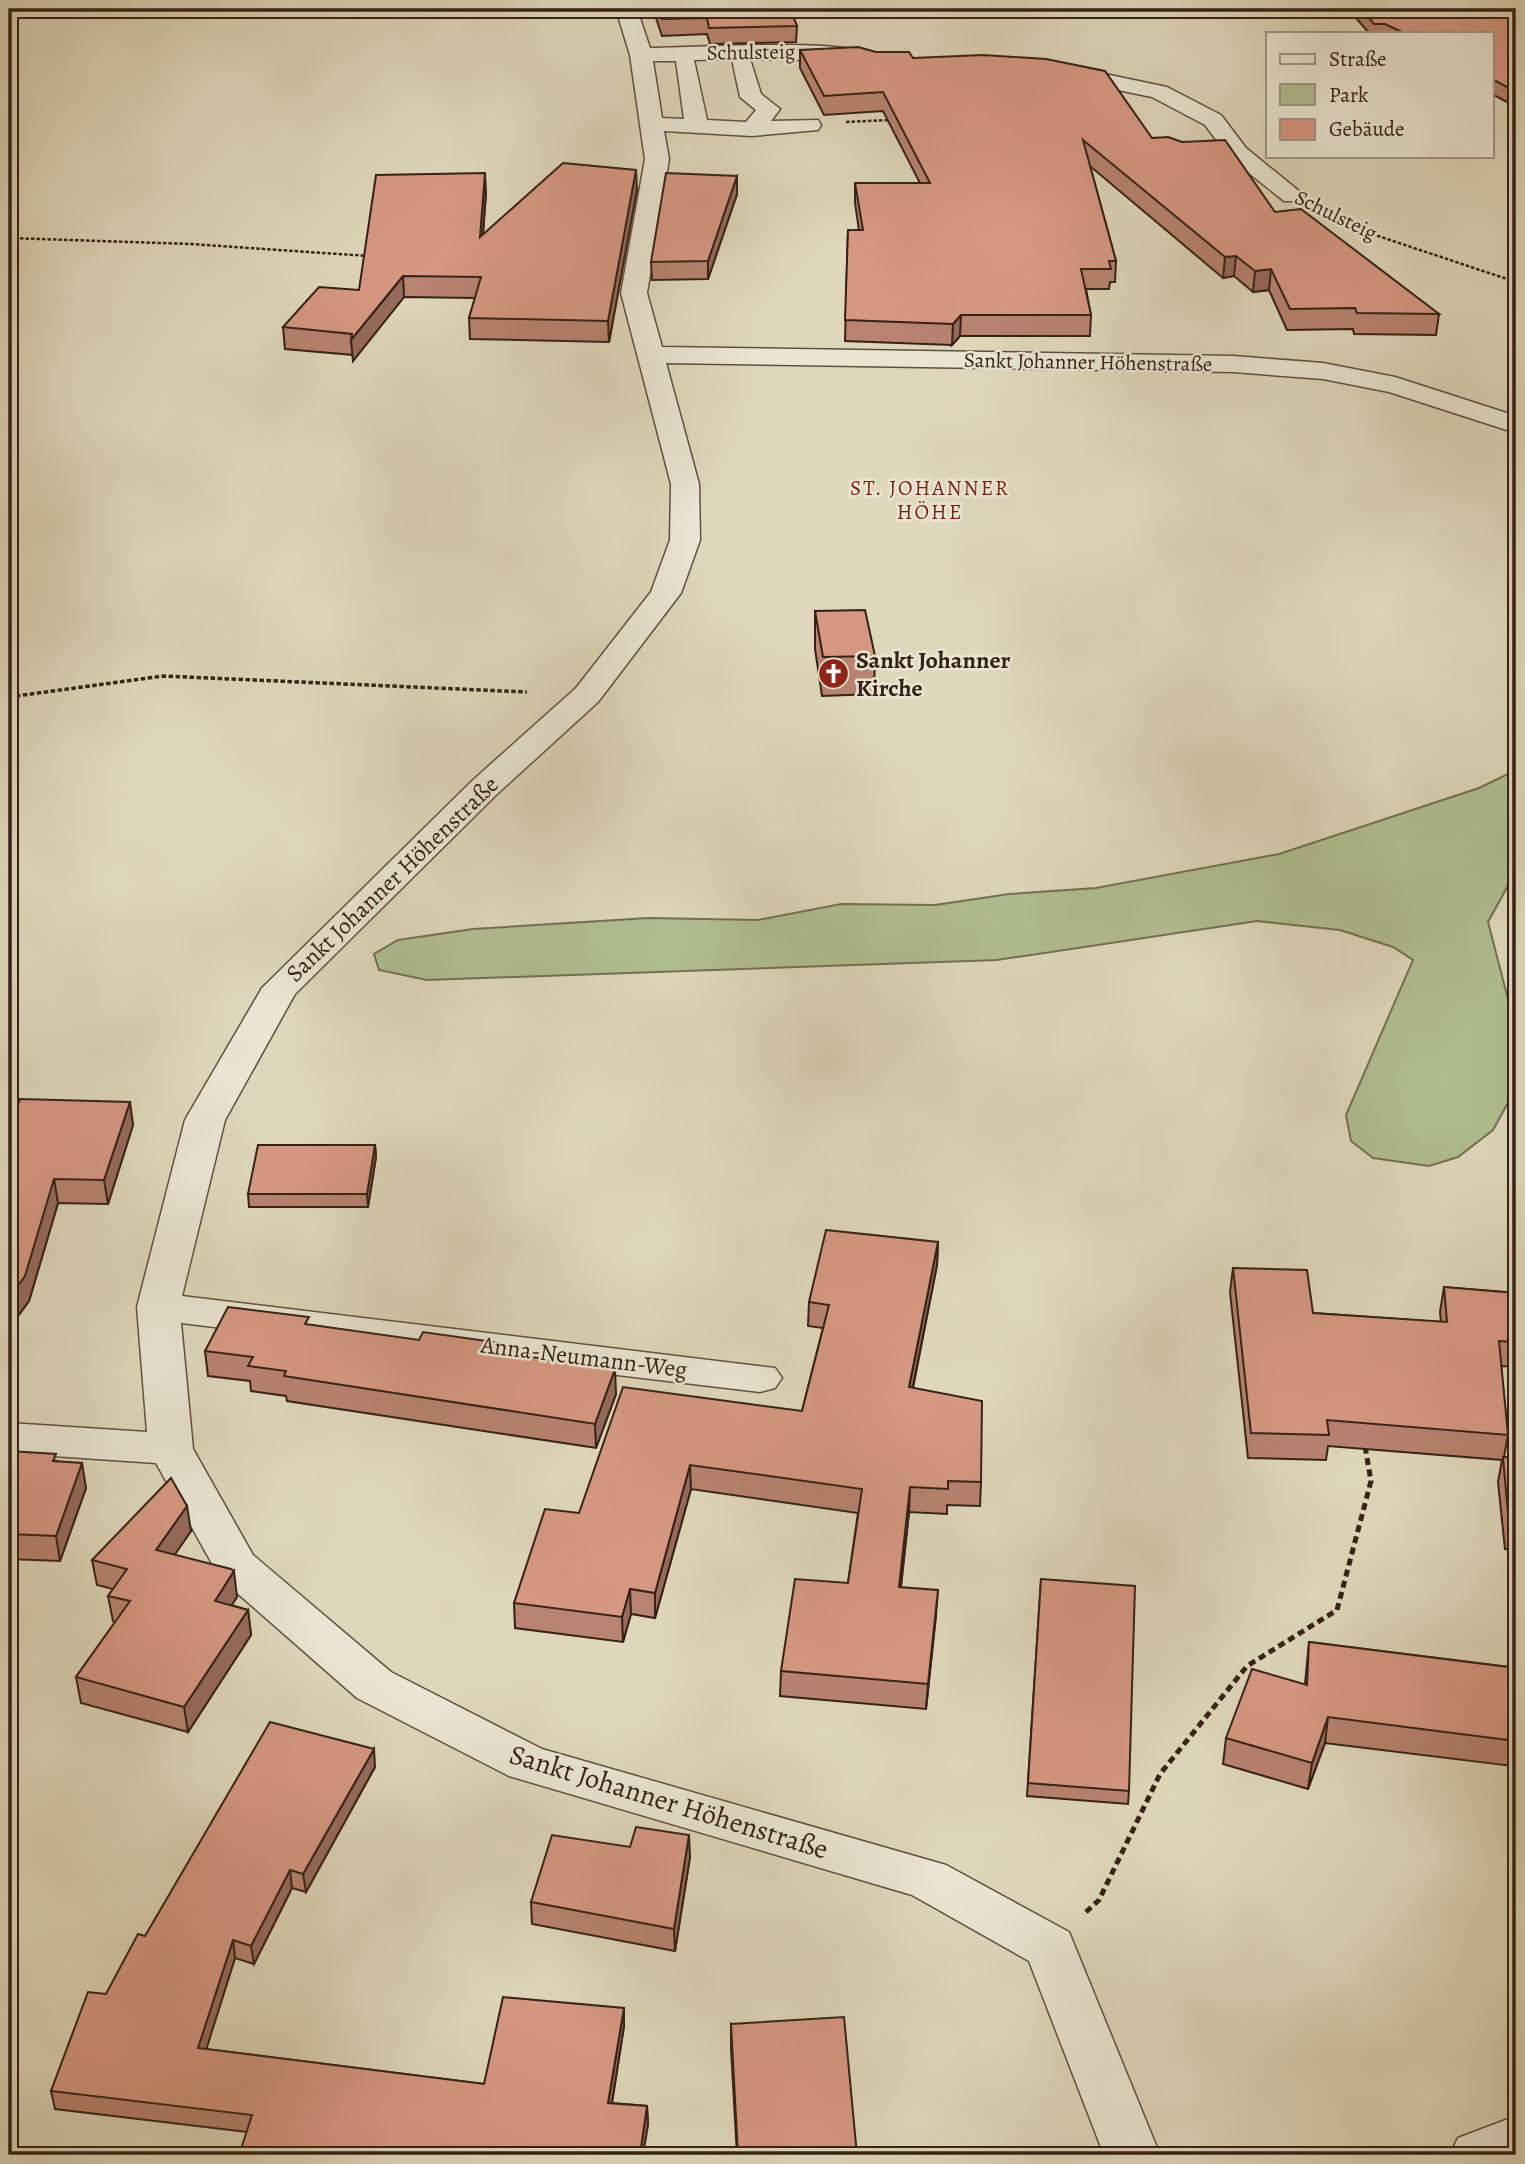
<svg xmlns="http://www.w3.org/2000/svg" width="1525" height="2164" font-family="Alegreya,serif">
<style>
.green{fill:#b0be91;stroke:#727054;stroke-width:2}
.lines{fill:none;stroke-linecap:round;stroke-linejoin:round}
.minor-casing{stroke:#604e3f;stroke-width:3}
.path-far2{stroke:#352116;stroke-width:2.5;stroke-dasharray:3.5 2;stroke-linecap:butt}
.path-far1{stroke:#352116;stroke-width:3.5;stroke-dasharray:4.5 2.5;stroke-linecap:butt}
.path{stroke:#352116;stroke-width:5;stroke-dasharray:7 4.5;stroke-linecap:butt}
.minor{fill:#eae5d3;fill-rule:evenodd}
.wall{fill:#b88371;stroke:#352116;stroke-width:2}
.shaded-wall{fill:#966a5c;stroke:#352116;stroke-width:2}
.building{fill:#d69883;stroke:#352116;stroke-width:2}
.labels{text-anchor:middle;stroke-width:5;stroke-linejoin:round;paint-order:stroke}
.far-street-label{font-size:21px;fill:#352116;stroke:#eae5d3}
.far-neighbourhood-label{font-size:21px;letter-spacing:2px;fill:#7a1f14;stroke:#eae5d3}
.poi-label{font-size:24px;font-weight:bold;fill:#352116;stroke:#eae5d3;text-anchor:start}
.street-label{font-size:24px;fill:#352116;stroke:#eae5d3}
.near-street-label{font-size:28px;fill:#352116;stroke:#eae5d3}
</style>
<rect width="100%" height="100%" fill="#dfd7bb"/>
<filter id="stains"><feTurbulence type="fractalNoise" baseFrequency=".00286" numOctaves="4"/><feColorMatrix values="0 0 0 0 .2 0 0 0 0 .09 0 0 0 0 .02 0 0 0 .5 -.17"/></filter>
<radialGradient id="worn" r=".72"><stop offset=".6" stop-color="#630" stop-opacity="0"/><stop offset="1" stop-color="#630" stop-opacity=".3"/></radialGradient>
<path class="green" d="M1516,770v101l-28,51 28,108v58l-23,42 -35,27 -29,9 -56,-8 -22,-17 -5,-26 67,-155 -20,-13 -53,-17 -83,-9 -260,39 -570,20 -48,-10 -5,-16 24,-14 75,-11 175,-11 110,2 83,-16 94,1 74,-11 87,-6 183,-34 200,-66z"/>
<g class="lines">
<defs>
<path id="minor" d="M616,9h21l13,39c29,0 202,-10 213,6l-11,7 -102,-2 11,35 19,15 -9,12 47,-1 3,5 -3,5 -66,6 -88,-5 5,28 -22,134 15,54 571,9 90,7 72,14 121,39v17l-127,-41 -66,-13 -90,-7 -567,-9 33,121 1,56 -19,53 -83,109 -102,93 -201,199 -70,126 -43,176 593,72 7,10 -7,10 -15,4 -579,-69 12,126 60,106 138,117 151,77 404,116 123,67 91,223h-56l-75,-194 -117,-66 -403,-119 -152,-78 -137,-120 -64,-115 -147,-10v-30l138,9 -10,-125 48,-187 77,-132 210,-207 104,-93 75,-96 19,-52 1,-56 -50,-191 24,-134 -15,-104zM732,59l8,38 16,13 -10,12 -39,-2 -13,-60zM653,61h23l8,58 -22,-1z
M1062,65l105,22 54,28 25,33 59,48 -3,5h-18l-54,-43 -25,-33 -53,-28 -98,-20 -3,-5z
M1516,2116v39h-66l8,-17z"/>
</defs>
<use href="#minor" class="minor-casing"/>
<path class="path-far2" d="M846,122l44,-2
M1327,213l39,19 150,50
M9,238l182,6 177,12"/>
<path class="path-far1" d="M9,697l154,-21 364,16"/>
<path class="path" d="M1086,1912l13,-12 61,-126 87,-108 90,-56 34,-129 -6,-35"/>
<use href="#minor" class="minor"/>
</g>
<path class="wall" d="M653,9h137l7,17 -1,16 -86,2 -3,-10 -45,2z
M1348,9h168v98l-24,-13v-61h-123z
M800,50l76,2 37,6 239,80 123,74 164,102 -3,21 -82,-1 -1,-5 -66,1 -18,-40 -16,2 -19,-16 -11,2 -133,-112 26,95 -1,21h-5l-1,7h-23l5,26 -1,21h-130l-8,9 -107,-4 3,-111h11l-4,-27v-20h65l-37,-72 -59,4 -24,-47z
M737,176v18l-29,85 -56,1 -1,-18z
M637,189l-28,153 -139,-3 -1,-21 6,-20 -71,-1 -51,64v-6l-68,-6 -2,-22 76,-37 127,-97 -3,42z
M815,611l60,45 -1,38 -52,2 -7,-47z
M133,1125l-25,79 -50,-1 -29,98 -14,19h-6v-189z
M375,1145l1,12 -8,50h-119l-1,-13z
M938,1242l-1,23 -24,123 68,94 -1,24 -33,-1v9l-38,-2 -8,75 35,28 -10,94 -146,-13 1,-25 67,-88 10,-70 -167,-24 -36,129 -24,-4 -8,28 -108,-14 -1,-25 65,-90 223,-102 21,-83 -15,-2 1,-24z
M1233,1268l80,45 128,9 -1,-10 4,-25 72,6v74l-15,-1 7,69 -4,22 12,1v92l-11,-1 -7,-67 4,-22 -174,-14 -2,14 -78,-2 -18,-166z
M310,1325l192,28 114,41 -20,54 -309,-47 -1,-5 -35,-5 -1,-10 -42,-5 -3,-25z
M9,1451l48,10 29,27 -26,73 -51,-2z
M191,1531l-17,24 63,42 -6,8 17,5 3,25 -63,97 -107,-29 -5,-26 39,-55 -2,-1 -5,-25 5,-7 -16,-4 -5,-25z
M1041,1579l88,212 -1,13 -101,-8z
M1309,1642l207,26v76l-4,22 -187,-23 -17,46 -85,-25 3,-26 79,-54z
M375,1767l-69,125 -14,-4 -38,76 -19,-6 -29,91 278,35 140,-58 -12,77 35,3 1,19 -401,7 -192,-23 -4,-18 55,-97 39,-58z
M690,1857l-15,94 -143,-27 -1,-22z
M731,2024l126,131h-120l-6,-106z"/>
<path class="shaded-wall" d="M636,170l1,19 -28,153 -1,-21z
M485,173l1,20 -5,65 -1,-21z
M737,176v18l-29,85v-18z
M1236,256l-2,20 -11,2 2,-21z
M1271,269l-2,21 -16,2 2,-21z
M403,276l1,21 -51,64 -2,-21z
M961,315l-1,21 -8,9 1,-21z
M130,1102l3,23 -25,79 -4,-24z
M375,1145l1,12 -8,50 -1,-13z
M54,1179l4,24 -29,98 -14,19 -4,-25z
M938,1242l-1,23 -29,146 1,-24z
M615,1369l1,25 -20,54 -1,-24z
M82,1463l4,25 -26,73 -4,-25z
M690,1465l1,24 -36,129v-25z
M910,1487l-1,25 -11,100 1,-25z
M187,1506l4,25 -31,45 -4,-26z
M234,1571l3,26 -19,30 -3,-26z
M630,1589l1,25 -8,28 -1,-25z
M938,1590l-2,25 -10,94 2,-25z
M248,1610l3,25 -63,97 -4,-25z
M1328,1717l-3,26 -17,46 4,-26z
M374,1749l1,18 -69,125 -3,-18z
M689,1835l1,22 -15,94 -1,-22z
M290,1870l2,18 -38,76 -3,-18z
M233,1940l2,18 -34,108 -3,-18z
M624,2008v18l-15,95 -1,-18z
M647,2106l1,19 -5,30h-3z"/>
<path class="building" d="M658,9h132l7,17 -88,2 -2,-10 -45,1z
M1361,9h155v83l-24,-13v-46h-88l-19,-9h-11z
M858,47l18,5h33l4,6 70,-3 63,4 59,12 47,67 16,-1 14,5 43,-2 50,72 26,-3 138,105 -82,-1 -2,-5 -65,1 -19,-40 -16,2 -19,-15 -11,1 -142,-117 33,121h-7l2,8h-30l10,46h-130l-8,9 -108,-4 3,-90h15l-8,-47h75l-47,-91 -59,4 -24,-46z
M563,163l73,7 -28,151 -139,-3 12,-41 -78,-1 -52,64 1,-6 -69,-7 36,-40 40,3 17,-115 109,-2 -5,64z
M666,173l71,3 -29,85 -57,1z
M865,610l10,46 -52,1 -8,-46z
M20,1099l110,3 -26,78 -50,-1 -29,97 -14,19h-2v-164z
M258,1145h117l-8,49h-119z
M826,1230l112,12 -29,145 73,14 -1,81 -33,-1v8l-38,-2 -11,100 39,3 -10,94 -147,-13 14,-92 53,4 14,-94 -172,-24 -35,128 -25,-4 -8,28 -108,-14 31,-94 34,4 44,-126 179,24 27,-106 -20,-3z
M1233,1268l74,2 6,43 134,9 -3,-35 72,6v49l-17,-1 9,94 -181,-15 2,15 -78,-2z
M228,1307l81,10 -4,7 114,16 4,-8 78,11 -4,9 118,17 -20,55 -311,-48 2,-5 -38,-5 5,-9 -48,-6z
M9,1451l47,3 -3,7 29,2 -26,73 -47,-2z
M1503,1457l13,1v66h-7z
M171,1478l16,28 -31,44 75,19 3,2 -19,30 33,9 -64,97 -108,-30 54,-76 -22,-5 19,-27 -35,-9z
M1041,1579l94,7 -6,205 -101,-8z
M1309,1642l207,26v73l-188,-24 -16,46 -86,-25 26,-69 55,16z
M270,1722l104,27 -71,125 -13,-4 -39,76 -18,-6 -35,108 286,36 19,-87 121,11 -16,95 39,3 -7,49h-401l13,-40 -201,-24 37,-99 18,2 32,-60 7,2z
M636,1827l53,8 -15,94 -143,-27 21,-67 78,12z
M844,2017l13,138h-119l-7,-131z"/>
<defs>
<symbol id="church-disc" viewBox="-11 -11 22 22"><circle r="9.5" fill="#8f2418" stroke="#eae5d3"/><path d="M-1.2-6h2.4v3.5h3.3v2.4h-3.3V6h-2.4V-.1h-3.3v-2.4h3.3Z" fill="#fff"/></symbol>
</defs>
<g fill-rule="evenodd">
<use href="#church-disc" x="816" y="656" width="35" height="35"/>
</g>
<g class="labels">
<g class="far-street-label">
<text transform="translate(751 52) rotate(-1)" y="7">Schulsteig</text>
<text transform="translate(1336 215) rotate(26)" y="7">Schulsteig</text>
<text transform="translate(1088 362) rotate(1)" y="7">Sankt Johanner Höhenstraße</text>
</g>
<g class="far-neighbourhood-label">
<text x="930" y="495">ST. JOHANNER<tspan x="930" dy="24">HÖHE</tspan></text>
</g>
<g class="poi-label">
<text x="856" y="668">Sankt Johanner<tspan x="856" dy="28">Kirche</tspan></text>
</g>
<g class="street-label">
<text transform="translate(392 879) rotate(-44)" y="8">Sankt Johanner Höhenstraße</text>
<text transform="translate(584 1357) rotate(7)" y="8">Anna-Neumann-Weg</text>
</g>
<g class="near-street-label">
<text transform="translate(669 1801) rotate(17)" y="10">Sankt Johanner Höhenstraße</text>
</g>
</g>
<rect width="1525" height="2164" fill="none" stroke="#dfd7bb" stroke-width="35"/>
<rect x="10" y="10" width="1504" height="2143" fill="none" stroke="#352116" stroke-width="3.5"/>
<rect x="18" y="18" width="1490" height="2129" fill="none" stroke="#352116" stroke-width="2"/>
<rect x="1266" y="32" width="228" height="126" fill="#eae5d3" stroke="#a29787" stroke-width="2"/>
<rect x="1280" y="54" width="35" height="10" fill="#eae5d3" stroke="#a29787" stroke-width="2"/>
<text x="1329" y="66" font-size="21" fill="#352116">Straße</text>
<rect x="1280" y="84" width="35" height="21" fill="#b0be91" stroke="#a29787" stroke-width="2"/>
<text x="1329" y="102" font-size="21" fill="#352116">Park</text>
<rect x="1280" y="119" width="35" height="21" fill="#d69883" stroke="#a29787" stroke-width="2"/>
<text x="1329" y="136" font-size="21" fill="#352116">Gebäude</text>
<rect width="100%" height="100%" filter="url(#stains)"/>
<rect width="100%" height="100%" fill="url(#worn)"/>
</svg>
